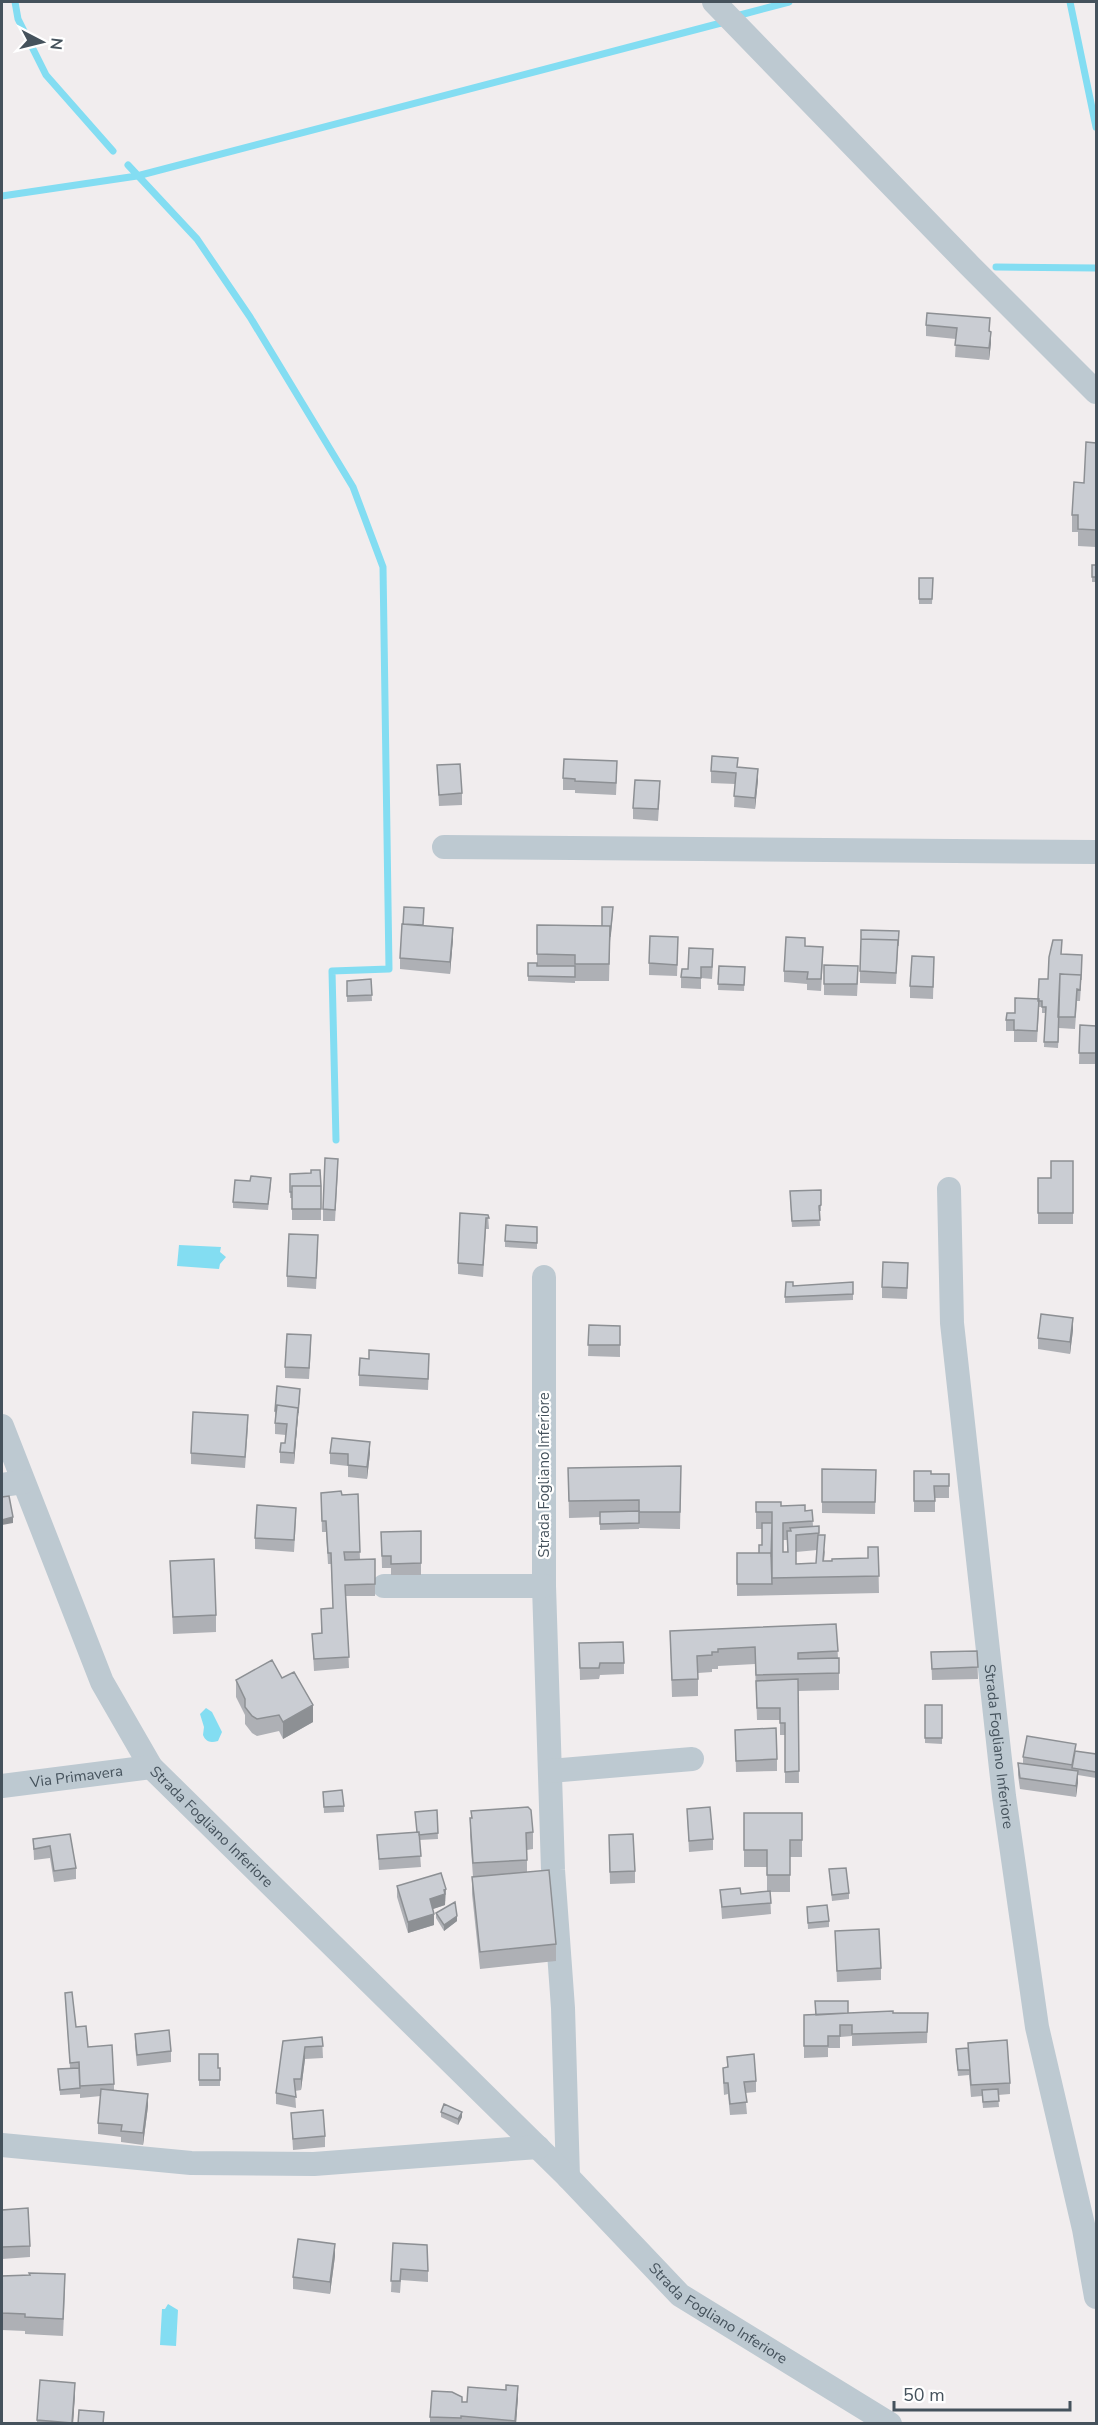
<svg xmlns="http://www.w3.org/2000/svg" width="1098" height="2425" font-family="'Nunito Sans',sans-serif">
<style>
.water{fill:#83ddf2}
.lines{fill:none;stroke-linecap:round;stroke-linejoin:round}
.stream{stroke:#83ddf2;stroke-width:7}
.minor{stroke:#bdc9d1;stroke-width:24}
.wall{fill:#aeb0b5;fill-rule:evenodd}
.shaded-wall{fill:#8d9094}
.building{fill:#cacdd3;stroke:#8d9094;stroke-width:1.5}
.labels{text-anchor:middle;stroke-width:4.5;stroke-linejoin:round;paint-order:stroke}
.street-label{font-size:15px;fill:#45525c;stroke:#fff}
</style>
<rect width="100%" height="100%" fill="#f1edee"/>
<path class="water" d="M179,1245l42,2 -1,5 6,5 -6,7 -1,5 -42,-3z
M206,1708l6,4 10,20 -4,9c-8,2 -12,1 -15,-6l1,-8 -4,-13z
M168,2304l10,6 -2,36 -16,-1 2,-36h3z"/>
<g class="lines">
<path class="stream" d="M15,2l3,17 28,56 67,76
M1070,2l26,125
M740,15l49,-13
M128,165l69,74 53,78 103,170 30,80 6,402 -57,2 4,169
M2,196l135,-20 584,-153
M996,267l100,1"/>
<g class="minor">
<path d="M714,2l255,263 127,127"/>
<path d="M444,847l652,5"/>
<path id="s1" d="M949,1189l3,134 52,473 33,231 47,202 12,68"/>
<path d="M544,1277v309l9,284 10,138 5,169"/>
<path id="s2" d="M2,1426l100,256 49,85 417,410 112,118 210,129"/>
<path d="M2,1485l21,-3"/>
<path d="M384,1586h160"/>
<path d="M550,1771l142,-12"/>
<path id="s3" d="M2,1786l149,-19"/>
<path d="M2,2145l189,18 123,1 224,-17"/>
</g>
</g>
<path class="wall" d="M926,325l64,6 1,12 -2,17 -34,-3 1,-18 -30,-3z
M1096,443v104l-18,-1v-14h-6v-17l12,-32z
M1092,565h4v17h-4z
M919,578h14l-1,26h-13z
M437,765l25,28v12l-23,1z
M738,767l20,13 -3,29 -21,-2 1,-23 -24,-1v-12z
M617,773l-1,22 -41,-2v-3h-12v-12z
M660,793l-2,28 -25,-2v-11z
M613,913l-3,29 -1,39h-34v-9v11l-47,-2v-18h9v-38l65,1z
M423,925l30,14 -3,35 -50,-5v-11z
M899,931l-3,53 -36,-1v-12z
M805,946l18,13 -2,32 -14,-1v-6l-23,-2v-11z
M678,948l-1,28 -28,-1v-12z
M1062,955l19,31 -1,15h-3l-2,28 -16,-1 -1,20 -14,-1 1,-34h-3v-6h-3l-2,35h-23v-11h-8v-11l9,-7 23,-14z
M934,957l-1,42 -23,-1v-12z
M713,961l-1,18 -11,-1v11l-20,-1v-11l7,-8z
M824,965l34,13 -1,18 -33,-1z
M719,966l26,1 -1,24 -26,-1z
M371,979l1,22 -25,1v-21z
M1080,1025l16,1v38h-17z
M1073,1161v63h-35v-46h13z
M338,1170l-3,51h-12v-12z
M290,1174l31,12v34h-29v-22h-2z
M271,1184l-3,26 -35,-2v-6z
M821,1190v21h-2l1,15 -28,1 -2,-30z
M488,1215l1,14h-3l-3,48 -25,-3v-11z
M537,1227v22l-32,-2v-6z
M318,1246l-2,43 -29,-2v-11z
M908,1275l-1,24 -25,-1v-11z
M853,1282v18l-68,3v-6l8,-11z
M589,1325l31,1v31l-32,-1z
M1073,1330l-3,24 -32,-5v-11z
M311,1347l-2,32 -24,-1v-11z
M429,1366l-1,24 -69,-4v-11z
M300,1394l-6,70 -14,-1v-11l5,-9 1,-8 -11,-1v-23z
M248,1427l-3,41 -54,-4v-11z
M330,1453h40l-3,26 -19,-2v-11l-18,-2z
M568,1468l113,15 -1,46 -41,-1v-1v2l-39,1v-13l-31,1z
M822,1469l54,1 -1,44 -53,-1z
M914,1471l17,3h18v24h-14v14h-21z
M321,1493l21,2 16,-1 2,66 15,-1v37h-29l3,72 -35,3 -2,-37 9,-1v-24l12,-1 -2,-44h-3l-2,-32h-4z
M756,1502l49,9 7,-1 1,16h6v9l6,17 -1,9 44,-3 10,-11 1,46 -142,3v-43h22l3,-8v-16h-6zM783,1540h4v12h-4zM817,1550l-1,13 -20,1v-12z
M296,1519l-2,33 -39,-3v-11z
M421,1531v44h-30v-7h-9l-1,-36z
M170,1561l46,54v17l-43,2z
M836,1624l2,34h1v32l-41,1 1,92h-14v-48h-5v-15h-23l-2,-56 -37,2v3h-6v3l-14,1v23l-26,1 -2,-66z
M579,1643l45,20v11l-24,1 -1,4 -19,1z
M977,1651l1,28 -46,1 -1,-28z
M282,1678l31,44 -30,17 -4,-8 -22,5 -5,-3 -7,-9v-9l-9,-18v-17z
M925,1705h17v39l-17,-1z
M735,1730l42,29v12l-41,1z
M1076,1751l20,3v24l-18,-3 -2,22 -56,-8 -2,-14v-12l5,1v-7z
M323,1792l21,14v6l-20,1z
M687,1809l26,30v11l-24,2z
M437,1810l1,29 -19,1 2,27 -42,3 -2,-35 39,-3z
M471,1811l62,21v17l-6,1v22l29,72v17l-76,8 -8,-75v-17h1l-3,-42v-17h1z
M744,1813h58v44h-12v35h-20l1,22 -49,5 -2,-29 21,4 26,-3v-24h-23z
M70,1834l6,34v11l-22,3 -4,-24 -16,2 -1,-21z
M609,1835l26,36v12l-25,1z
M829,1869l20,24v6l-17,2z
M397,1886l49,15h-1v4l-12,4 1,16 -26,8 -11,-36z
M807,1907l22,14v6l-21,2z
M436,1913l21,8 -13,10 -8,-13z
M835,1931l46,37v12l-44,2z
M65,1993l11,34 12,20 26,37v7l34,15 -5,39 -22,-3v-5l-23,-3v-11l3,-27 -21,2v-7v3l-20,1 -2,-26 12,-1z
M848,2013h80l-1,30 -75,3v-10l-12,1v11h-12v9l-24,1v-43z
M135,2034l36,17v11l-34,4 -2,-20z
M322,2037l1,21 -18,1 -4,31 -6,1 1,17 -20,-4v-11l7,-52z
M199,2054l19,14h2v18h-21z
M956,2055l54,28v11l-12,1 1,12 -16,1 -1,-12 -11,1 -2,-22 -11,1z
M727,2057l29,24v11l-11,1 2,21 -17,1 -2,-21 -4,1 -1,-16v-11l4,-1z
M441,2112l21,5 -4,8 -17,-8z
M291,2113l34,23v11l-32,3z
M2,2210l28,36v11l-28,2z
M393,2243l35,28v11l-27,-2 -1,13 -9,-1z
M335,2256l-5,38 -37,-5v-12z
M2,2276l63,15 -2,45 -38,-2v-3l-23,-1z
M75,2394l-2,30h-36v-4z
M518,2397l-2,27h-86v-7l32,-15z"/>
<path class="shaded-wall" d="M991,332v11l-2,17v-12z
M758,769v11l-3,29v-11z
M453,928v11l-3,35v-12z
M1073,1318v12l-3,24v-12z
M300,1389v5l-6,70v-11z
M370,1442v11l-3,26v-12z
M13,1517v6l-11,2v-5z
M313,1705v17l-30,17v-17z
M1078,1771v12l-2,14v-11z
M446,1889l-1,16 -15,5v-11z
M434,1914v11l-26,8v-11z
M457,1916v5l-13,10v-6z
M305,2047v12l-4,31v-11z
M148,2094v12l-5,39v-12z
M462,2112v5l-4,8v-6z
M335,2244v12l-5,38v-12z
M75,2383v11l-2,30h-1z
M518,2386v11l-2,27h-1z"/>
<path class="building" d="M927,313l63,5 -1,13 2,1 -2,16 -34,-3 2,-17 -31,-3z
M1086,442l10,1v87l-18,-1v-14h-6l2,-33 10,1z
M1092,565h4v12h-4z
M919,578h14l-1,21h-13z
M712,756l26,2 -1,9 21,2 -3,29 -21,-2 2,-23 -25,-2z
M564,759l53,2 -1,22 -41,-2v-2l-12,-1z
M460,764l2,29 -23,2 -2,-30z
M635,780l25,1 -2,28 -25,-1z
M404,907l20,1 -1,17 -20,-1z
M602,907h11l-3,30v-11h-8z
M402,924l51,4 -3,34 -50,-4z
M537,925l73,1 -1,38h-34v-9l-38,-1z
M861,930l38,1 -1,15v-6l-37,-1z
M650,936l28,1 -1,28 -28,-2z
M786,937l19,1v8l18,1 -2,32h-14l1,-7 -24,-1z
M861,939l37,1 -2,33 -36,-2z
M1053,940h9l-1,14 21,1 -1,25v-5l-21,-1 -2,68h-14l2,-35h-4v-6h-4v-2l1,-20h9l1,-22z
M689,948l24,1 -1,18h-11v11l-20,-1 1,-8h6z
M912,956l22,1 -1,30 -23,-1z
M528,963h9v3h38v11l-47,-1z
M824,965l34,1 -1,18h-33z
M719,966l26,1 -1,18 -26,-1z
M1060,974l21,1 -1,15 -3,-1 -2,28h-17z
M371,979l1,16 -25,1v-15z
M1015,998l24,1 -2,32 -23,-1v-10h-8l1,-7h8z
M1080,1025l16,1v27h-17z
M325,1158l13,1 -3,51 -12,-1z
M1051,1161h22v52h-35v-35h13z
M311,1170h9l1,16h-29v6h-2v-18l21,-1z
M251,1176l20,2 -3,26 -35,-2 2,-22 15,1z
M292,1186h29v23h-29z
M821,1190v15l-2,1 1,14 -28,1 -2,-30z
M460,1213l28,2 1,3h-3l-3,47 -25,-2z
M506,1225l31,2v16l-32,-2z
M289,1234l29,1 -2,43 -29,-2z
M883,1262l25,1 -1,25 -25,-1z
M786,1282h7v4l60,-4v12l-68,3z
M1041,1314l32,4 -3,24 -32,-4z
M589,1325l31,1v19h-32z
M287,1334l24,1 -2,33 -24,-1z
M369,1350l60,4 -1,25 -69,-4 1,-17 9,1z
M277,1386l23,3 -2,24v-5l-21,-3 -1,6h-1z
M277,1405l21,3 -4,45 -14,-1 1,-9h4l2,-19 -12,-1z
M193,1412l55,3 -3,42 -54,-4z
M332,1438l38,4 -3,25 -19,-2v-11l-18,-1z
M681,1466l-1,46h-41v-12l-70,1 -1,-33z
M822,1469l54,1 -1,32h-53z
M914,1471h17v3h18v12h-15l1,15h-21z
M341,1491l1,4 16,-1 2,58h-16l1,8 30,-1v25l-30,1 4,72 -35,2 -2,-25 10,-1 -1,-24 12,-1 -2,-55h-3l-2,-32h-4l-1,-28z
M9,1496l4,21 -11,3v-23z
M756,1502h25v4l24,-1v6l7,-1 1,11 -30,2v29h5l-1,-21h4l-1,-3 29,-2v7l-23,2v29l20,-1 2,-28h7l-2,26h9v-2l36,-1v-11h10l1,29 -107,2v-66h-16z
M257,1505l39,3 -2,32 -39,-2z
M639,1511v12l-39,1v-12z
M762,1523h10l-1,34v-4h-12v-8h3z
M421,1531v32l-30,1v-8h-9l-1,-24z
M737,1553h34l1,31h-35z
M214,1559l2,56 -43,2 -3,-56z
M836,1624l2,27 -40,2v6l41,-1v15l-83,2 -1,-28 -37,2v3h-6v3l-15,1 1,23 -26,1 -2,-49z
M623,1642l1,21h-24l-1,5h-19l-1,-25z
M977,1651l1,16 -46,2 -1,-17z
M272,1660l10,18 12,-6 19,33 -30,17 -4,-7 -22,4 -5,-3 -7,-9v-8l-9,-19z
M798,1679l1,92 -14,1v-49h-5v-15h-23l-1,-27z
M925,1705h17v33h-17z
M776,1728l1,31 -41,2 -1,-31z
M1027,1736l49,8 -4,21 -49,-8z
M1075,1751l21,3v18l-24,-4z
M1018,1763l60,8 -2,15 -56,-8z
M342,1790l2,16 -20,1 -1,-15z
M528,1807l3,3 2,22 -7,1 1,27 -54,3 -3,-45h2l-1,-7z
M710,1807l3,32 -24,2 -2,-32z
M437,1810l1,23 -19,2v-3h-2l-2,-20z
M744,1813h58v27h-12v35h-23v-25h-23z
M419,1832l2,24 -42,3 -2,-24z
M70,1834l6,34 -22,3 -4,-25 -16,3 -1,-10z
M633,1834l2,37 -25,1 -1,-37z
M846,1868l3,25 -17,2 -3,-26z
M549,1870l7,74 -76,8 -8,-75z
M441,1873l5,16 -2,1 1,4 -15,5 4,15 -26,8 -11,-36z
M740,1888l1,6 29,-3 1,12 -49,4 -2,-17z
M455,1902l2,14 -13,9 -8,-12z
M827,1905l2,16 -21,2 -1,-16z
M879,1929l2,39 -44,3 -2,-40z
M72,1992l4,35 10,-1 2,21 24,-2 2,39 -34,2 -1,-24 -9,1 -5,-70z
M815,2001h33v12l-32,2z
M893,2011v2h35l-1,19 -75,2v-9h-12v11h-12v10h-24v-31z
M169,2030l2,21 -34,4 -2,-21z
M322,2037l1,9 -18,1 -4,32h-7l2,18 -20,-4 7,-52z
M1007,2040l3,43 -39,2 -3,-42z
M968,2048l2,22h-12l-2,-21z
M199,2054h19v14h2v12h-21z
M754,2054l2,27 -12,1 3,20 -17,2 -2,-21h-4l-1,-15 5,-1 -1,-10z
M79,2068l1,20 -20,2 -2,-21z
M101,2089l47,5 -5,39 -22,-2 1,-6 -24,-2z
M998,2089l1,12 -16,1 -1,-12z
M444,2104l18,8 -4,7 -17,-7z
M323,2110l2,26 -32,3 -2,-26z
M28,2208l2,38 -28,1v-37z
M298,2239l37,5 -5,38 -37,-5z
M393,2243l34,2 1,26 -27,-2 -1,12h-9z
M29,2273l36,1 -2,45 -38,-2v-3l-23,-1v-37l28,-1z
M40,2380l35,3 -3,40 -35,-3z
M506,2385l12,1 -3,35 -54,-5v2l-31,-1 2,-26 20,1 10,5v5h5l1,-15 38,3z
M79,2410l25,2 -1,12h-25z"/>
<g class="labels">
<g class="street-label">
<text transform="translate(544 1475) rotate(-90)" y="5">Strada Fogliano Inferiore</text>
<text dy="5" stroke="none"><textPath href="#s1" startOffset="560">Strada Fogliano Inferiore</textPath></text>
<text dy="5" stroke="none"><textPath href="#s3" startOffset="75">Via Primavera</textPath></text>
<text dy="5" stroke="none"><textPath href="#s2" startOffset="458">Strada Fogliano Inferiore</textPath></text>
<text dy="5" stroke="none"><textPath href="#s2" startOffset="1162">Strada Fogliano Inferiore</textPath></text>
</g>
</g>
<rect width="1098" height="2425" fill="none" stroke="#45525c" stroke-width="6"/>
<g transform="translate(42 42) rotate(97)" stroke="#ffffff" stroke-width="4.5" paint-order="stroke">
<path d="M0-4.5L10 22L0 15L-10 22Z" fill="#45525c"/>
<text y="-9" font-size="16" font-weight="bold" text-anchor="middle" fill="#45525c">N</text>
</g>
<path d="M894 2401v9h176v-9" fill="none" stroke="#45525c" stroke-width="3"/>
<text x="903" y="2401" font-size="18" fill="#45525c" stroke="#ffffff" stroke-width="4.5" paint-order="stroke">50 m</text>
</svg>
